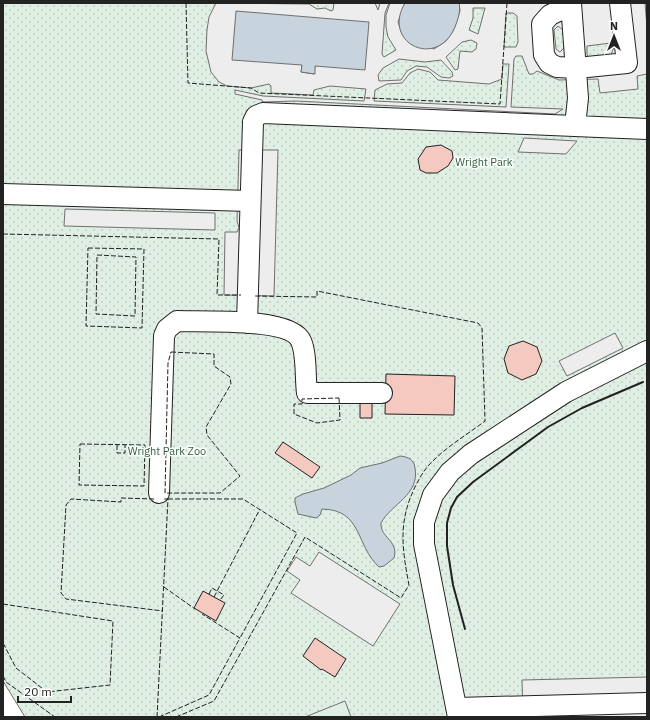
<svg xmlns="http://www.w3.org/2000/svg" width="650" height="720" font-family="'IBM Plex Sans',sans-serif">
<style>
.grass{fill:url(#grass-dots);stroke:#6f6f6f}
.garden{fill:#e0efe3;stroke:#6f6f6f}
.parking{fill:#ededed;stroke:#6f6f6f;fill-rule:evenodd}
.water{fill:#c7d3dd;stroke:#6f6f6f}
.building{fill:#f3c9c0;stroke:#222}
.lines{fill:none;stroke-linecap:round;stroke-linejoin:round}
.minor-casing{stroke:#222;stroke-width:22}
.minor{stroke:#fff;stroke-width:20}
.fence{stroke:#222;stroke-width:1;stroke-dasharray:5 2;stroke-linecap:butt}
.wall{stroke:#222;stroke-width:2}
.labels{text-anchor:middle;stroke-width:3;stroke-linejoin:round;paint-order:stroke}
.park-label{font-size:11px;fill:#2f5e38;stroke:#fff}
</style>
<defs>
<pattern id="grass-dots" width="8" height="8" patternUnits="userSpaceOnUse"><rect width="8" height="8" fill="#e0efe3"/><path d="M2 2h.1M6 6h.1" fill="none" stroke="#c0cdc2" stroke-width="1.8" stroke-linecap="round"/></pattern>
</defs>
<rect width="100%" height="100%" fill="#fff"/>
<path class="grass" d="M3,3h644v714h-622l-22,-36z"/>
<path class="garden" d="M345,701l6,16h-46z"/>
<path class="parking" d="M216,3l93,1 8,5 8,-1 6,3 2,-1 1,-7h41l3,7 2,-7h9l-4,10 -3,41 2,3 12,-7 -8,-13 -2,-10v-12l4,-12h15l-7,19 4,12 4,6 3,3 25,6 12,-8 7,-10 7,-20 -1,-8h186l2,24v47l-10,2 1,13 -38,4 -2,-14 -39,1 -22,-9 -4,3h-4l-7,-18h-6l-2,3 -3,48 52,2 -8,5 -259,-13 -33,1 -1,-2 -27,-6v-4l28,6 101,5 2,-12 -36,-3 -16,4 -1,5 -42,-2v-7l-2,-2 -18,4 -24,-2 -8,-4 -8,-10 -5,-21 1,-21 2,-13zM473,8h12l-7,26 -9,-4 4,-12zM506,13h7l4,3 1,26 -2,5h-12zM369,22l-54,44 -1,8 -13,-2 1,-7zM558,26l5,4 1,18 -4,4 -4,-3 -2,-19zM471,40l6,3 -1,6 -4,3 -12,-1 -2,18 -3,1 -9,-13 16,-15zM611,43l3,4 -3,8 -22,2 -2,-2v-9zM399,59l26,3 16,-2 11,12 1,4 -4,2 -8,-1 -14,-10 -11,-1 -9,5 -6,9 -22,1 -1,-6 5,-7zM503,64h6l-3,43 -132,-6 1,-11 12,-6 15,-1 8,-10 8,-4 12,3 8,8 51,4 13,-5z
M524,138l53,3 -11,13 -48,-2z
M239,150h39l-4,146 -50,-1 1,-63h12l2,-4 -2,-7z
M65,209l150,4v17l-151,-4z
M615,333l8,15 -56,28 -8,-15z
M319,552l81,52 -27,42 -82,-53 9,-13 -13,-9 9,-14 14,9z
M647,677v40h-124l-1,-37z"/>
<path class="water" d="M405,3h54c2,8 -1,16 -4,24 -18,43 -74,16 -50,-24z
M236,11l133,11 -4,48 -50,-4v8l-14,-2 1,-7 -70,-5z
M400,456c8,1 14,3 15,12 5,27 -24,36 -34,55 -1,15 18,17 13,35l-10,8 -5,1c-24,-22 -16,-57 -57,-58l-2,6 -4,3 -18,-4 -3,-12v-4l8,-4 21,-6 27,-13 9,-7 22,-5z"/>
<path class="building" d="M441,145l11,6 1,7 -5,8 -11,7h-11l-6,-3 -2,-11 8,-12z
M523,341l14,6 5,14 -6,13 -14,6 -14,-7 -4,-14 5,-13z
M386,374l69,2 -1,39 -69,-1z
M360,398l12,1v19h-12z
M283,442l37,25 -8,11 -37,-25z
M203,591l22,12 -9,18 -22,-13z
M315,638l31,21 -11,18 -13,-8 -1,1 -18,-14z"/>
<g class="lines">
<defs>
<path id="minor" d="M571,3l7,95 -3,28
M571,5l-21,10 -8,9 2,31 5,8 8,4 20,1 50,-5 -7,-60
M3,194l247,7
M247,323l6,-201 3,-6 7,-3 384,16
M159,493l5,-157 3,-7 10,-8c24,1 114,-4 124,20 6,13 4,38 6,52h75
M457,708l190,-5
M458,717l-34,-173v-22l9,-27 17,-23 21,-18 95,-62 81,-41"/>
</defs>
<use href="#minor" class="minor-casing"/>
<use href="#minor" class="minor"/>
<path class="fence" d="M186,3l2,80 63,5 8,5 241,11 7,-101
M3,234l216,5 -2,56h24
M88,248l56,1 -2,79 -56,-2z
M97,255l39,2 -1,59 -39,-2z
M171,352l43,2v12l16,11 1,7 -25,43 1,8 33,41 -20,17h-55l3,-130z
M339,398l1,22 -23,3 -23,-9v-10h8v-5z
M80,444l65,1 -1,41 -65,-1z
M117,445v8h8v-8
M154,499l-33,-1v4l-50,-3 -5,6 -5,88 5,6 97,12
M168,499h75l54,34 -57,105
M164,587l31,22
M209,594l3,-6 12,7 -4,5
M214,597l46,-88
M3,604l110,17 -3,64 -63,7 -31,-24 -13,-25
M3,676l3,6 49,35
M157,717l11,-218h-4
M159,717l50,-22 31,-57 -38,-24
M176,717l38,-16 91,-164 96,61 8,-13c-7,-37 -11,-63 6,-98 5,-10 10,-19 19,-27 15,-15 34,-26 51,-39l-3,-93 -4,-5 -161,-32v6l-62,-1"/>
<path class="wall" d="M465,629l-12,-44 -6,-39v-23l4,-15 6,-11 16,-15 75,-55 34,-19 61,-26"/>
</g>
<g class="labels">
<g class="park-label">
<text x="484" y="166">Wright Park</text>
<text x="167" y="455">Wright Park Zoo</text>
</g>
</g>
<rect width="650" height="720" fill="none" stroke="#222222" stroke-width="8"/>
<g transform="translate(614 36)" stroke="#ffffff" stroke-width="3" paint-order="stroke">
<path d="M0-3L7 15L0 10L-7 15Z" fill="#222222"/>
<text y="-6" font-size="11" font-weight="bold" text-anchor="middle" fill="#222222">N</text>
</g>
<path d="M18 696v6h53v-6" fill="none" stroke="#222222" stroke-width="2"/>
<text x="24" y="696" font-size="12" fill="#222222" stroke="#ffffff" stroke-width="3" paint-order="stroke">20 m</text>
</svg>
